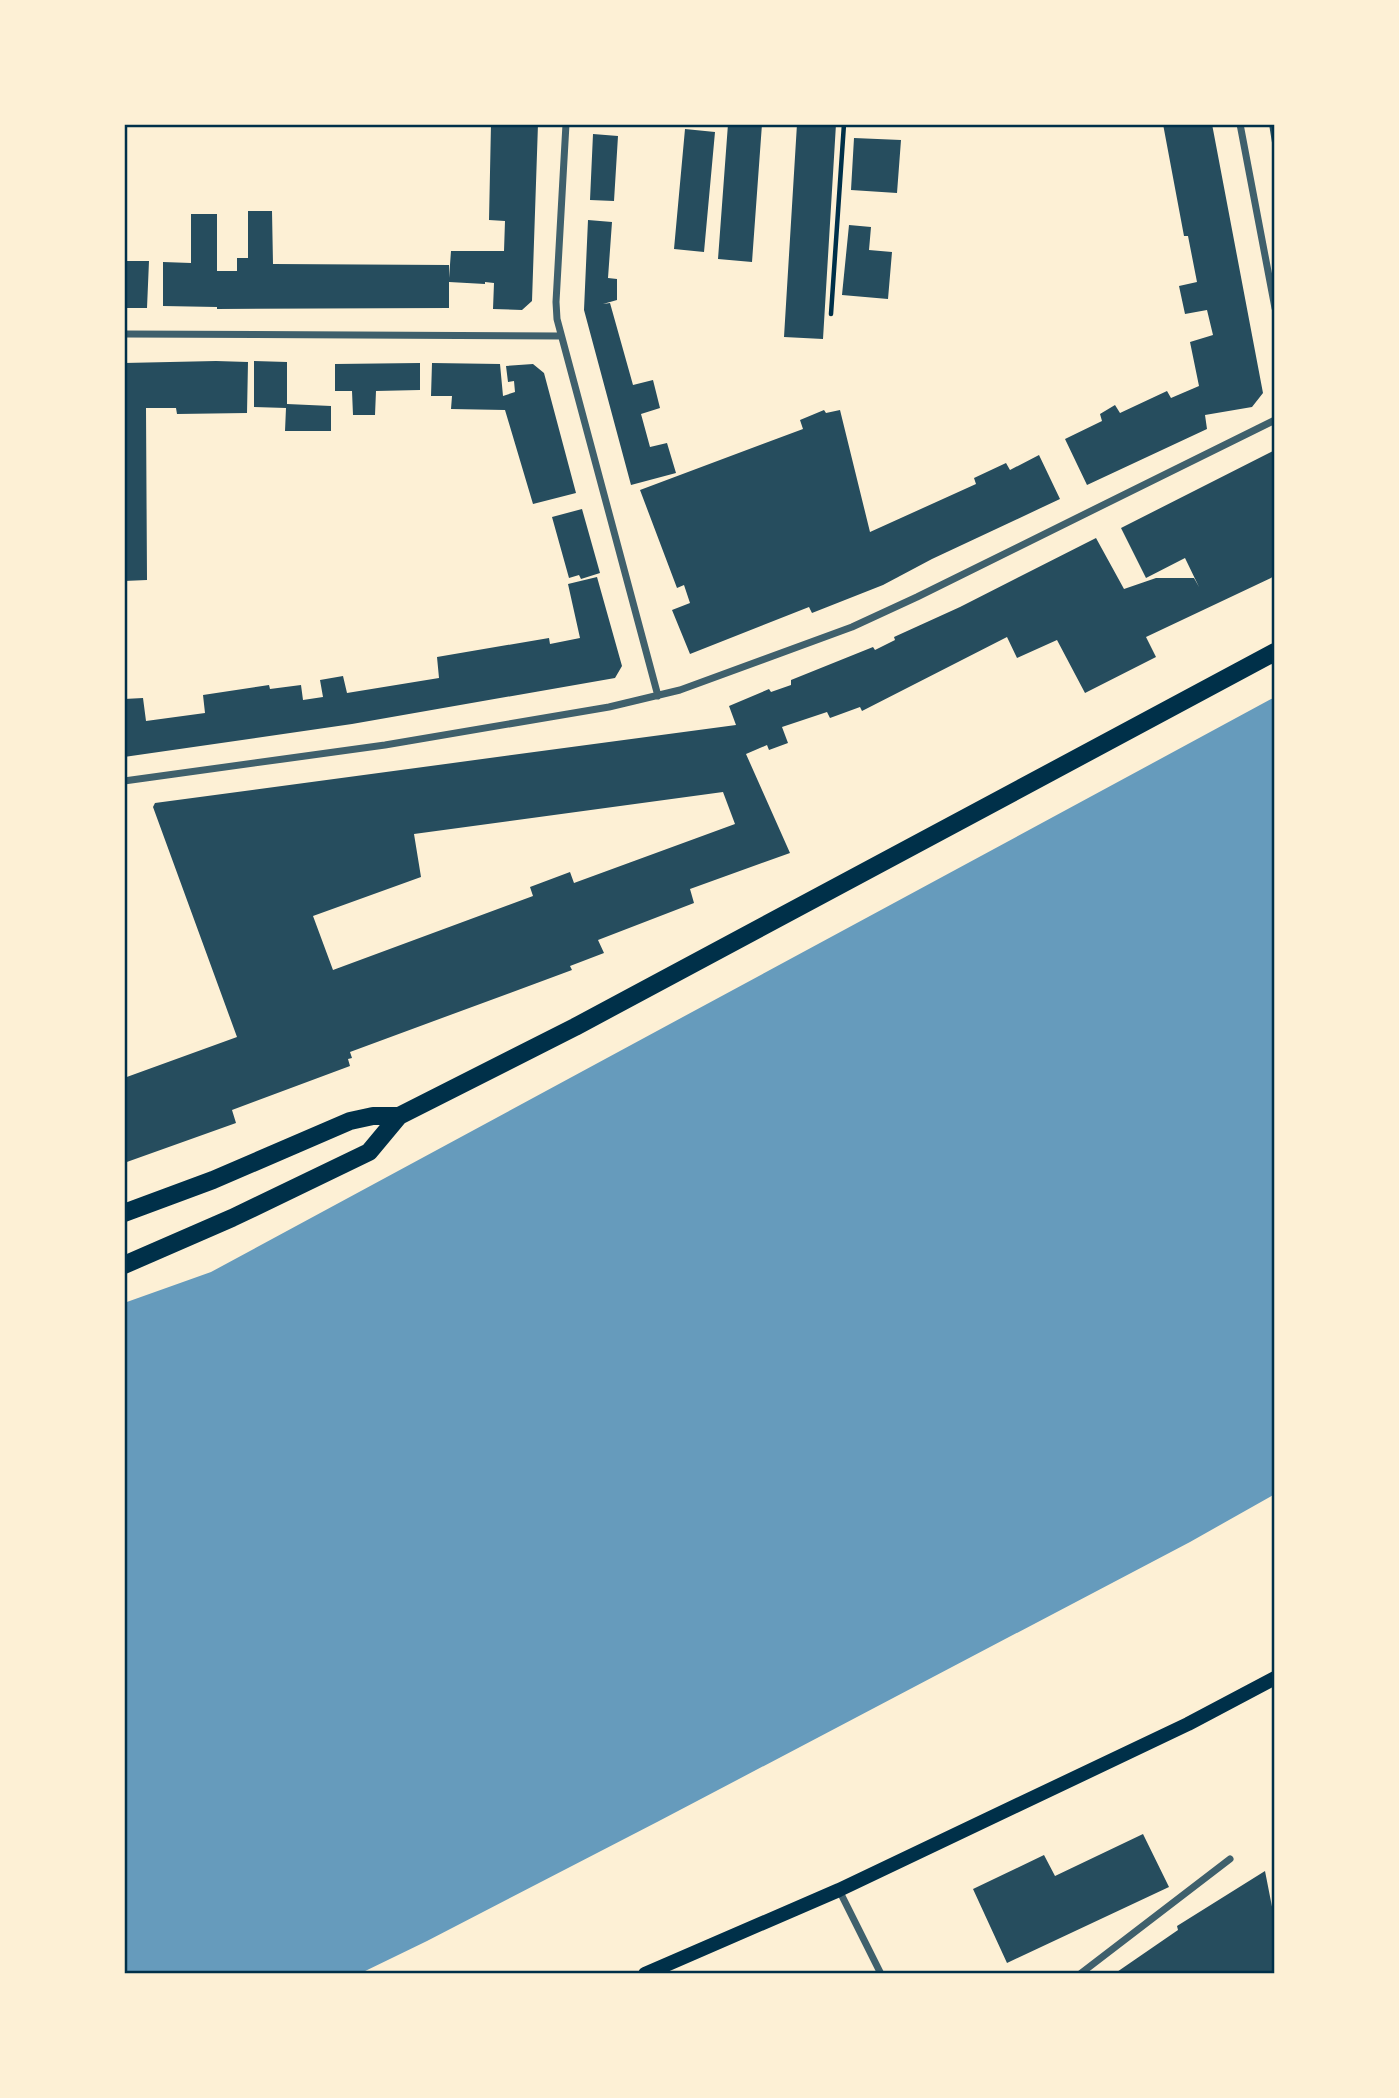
<svg xmlns="http://www.w3.org/2000/svg" width="1399" height="2098" font-family="'Fira Sans Condensed',sans-serif">
<style>
.water{fill:#669bbc}
.building{fill:#264d5e;fill-rule:evenodd}
.lines{fill:none;stroke-linecap:round;stroke-linejoin:round}
.path{stroke:#003049;stroke-width:4.5}
.minor{stroke:#3f606c;stroke-width:7}
.secondary{stroke:#003049;stroke-width:14}
.primary{stroke:#003049;stroke-width:18}
.neatline{fill:none;stroke:#003049;stroke-width:2.5}
</style>
<rect width="100%" height="100%" fill="#fdf0d5"/>
<path class="water" d="M1275,697v797l-85,48 -531,279 -232,120 -68,33h-235v-671l87,-31z"/>
<path class="building" d="M491,124h47l-6,177 -10,9 -29,-1 1,-26 -9,-1v2l-36,-2v26l-232,1v-2l-54,-1v-44l28,1v-49h26v57h20v-13h11v-47h24l1,53 176,1v13l2,-27h53l1,-30 -16,-1z
M728,124h34l-10,138 -34,-3z
M797,124h39l-13,215 -39,-2z
M1163,124h49l51,269 -11,14 -47,8 2,14 -120,56 -22,-46 37,-18 -2,-7 15,-9 5,8 47,-22 4,7 28,-12 -9,-44 23,-7 -6,-25 -22,4 -6,-28 18,-4 -9,-46h-4z
M1269,124h6v25h-2z
M685,129l30,3 -11,120 -30,-3z
M593,134l25,2 -4,65 -24,-1z
M854,138l47,2 -4,53 -46,-3z
M588,220l24,2 -4,56 9,1v21l-14,4 7,-1 23,82 20,-5 7,28 -19,6 9,33 17,-4 9,30 -45,12 -47,-175z
M849,225l22,2 -2,23 23,2 -4,47 -46,-4z
M124,261h25l-2,47h-23z
M216,361l32,1 -1,51 -70,1 -1,-6h-30l1,172 -23,1v-218z
M254,361l33,1v42l44,2v25h-46l1,-23 -32,-1z
M420,363v27l-44,1 -1,24h-22l-1,-24h-17v-27z
M432,363l68,1 3,32 12,-4 -1,-11 -6,1 -2,-16 27,-2 11,9 32,120 -43,11 -28,-94 -54,-1 1,-13h-21z
M824,410l2,3 14,-3 30,122 106,-48 -2,-6 32,-15 4,7 29,-15 21,44 -128,60 -49,26 -71,28 -3,-6 -119,47 -18,-44 18,-7 -6,-18 -7,3 -37,-98 163,-61 -3,-9z
M1275,450v126l-129,61 10,20 -71,36 -28,-53 -40,18 -10,-21 -145,74 -2,-4 -30,11 -3,-6 -45,15 6,16 -19,7 -2,-5 -21,9 44,99 -100,36 4,14 -96,37 6,13 -34,13 2,4 -222,82 2,6 -4,1 2,7 -118,44 4,13 -112,40v-85l113,-41 -84,-230 2,-4 581,-78 -7,-19 40,-17 2,3 20,-7v-5l82,-33 2,3 20,-10 -1,-3 66,-30 136,-69 28,51 32,-11h38l5,9 -14,-29 -39,20 -25,-50zM723,792l12,32 -161,59 -4,-11 -40,15 3,9 -200,74 -20,-54 108,-39 -7,-43z
M582,509l18,64 -19,6 -2,-4 -10,3 -17,-61z
M597,577l25,89 -7,12 -263,46 -228,33v-58l19,-1 3,23 59,-8 -2,-18 66,-10 1,4 31,-4 2,15 20,-3 -3,-17 23,-4 4,17 92,-15 -2,-21 112,-19 1,6 30,-6 -12,-54z
M1143,1834l26,53 -162,76 -34,-74 71,-34 11,21z
M1265,1871l10,51v52h-161l64,-44 -1,-4z"/>
<g class="lines">
<path class="path" d="M831,314l13,-190"/>
<path class="minor" d="M566,124l-10,178 1,17 101,377
M1240,124l35,184
M124,334l437,2
M124,781l261,-36 224,-38 71,-17 172,-63 65,-30 358,-177
M839,1890l42,84
M1080,1974l150,-115"/>
<path class="secondary" d="M645,1974l194,-84 349,-166 87,-46"/>
<path class="primary" d="M124,1213l89,-33 137,-59 23,-5h26l176,-89 700,-375
M124,1265l108,-47 137,-66 30,-36"/>
</g>
<rect width="1399" height="2098" fill="none" stroke="#fdf0d5" stroke-width="252"/>
<rect x="126" y="126" width="1147" height="1846" class="neatline"/>
</svg>
